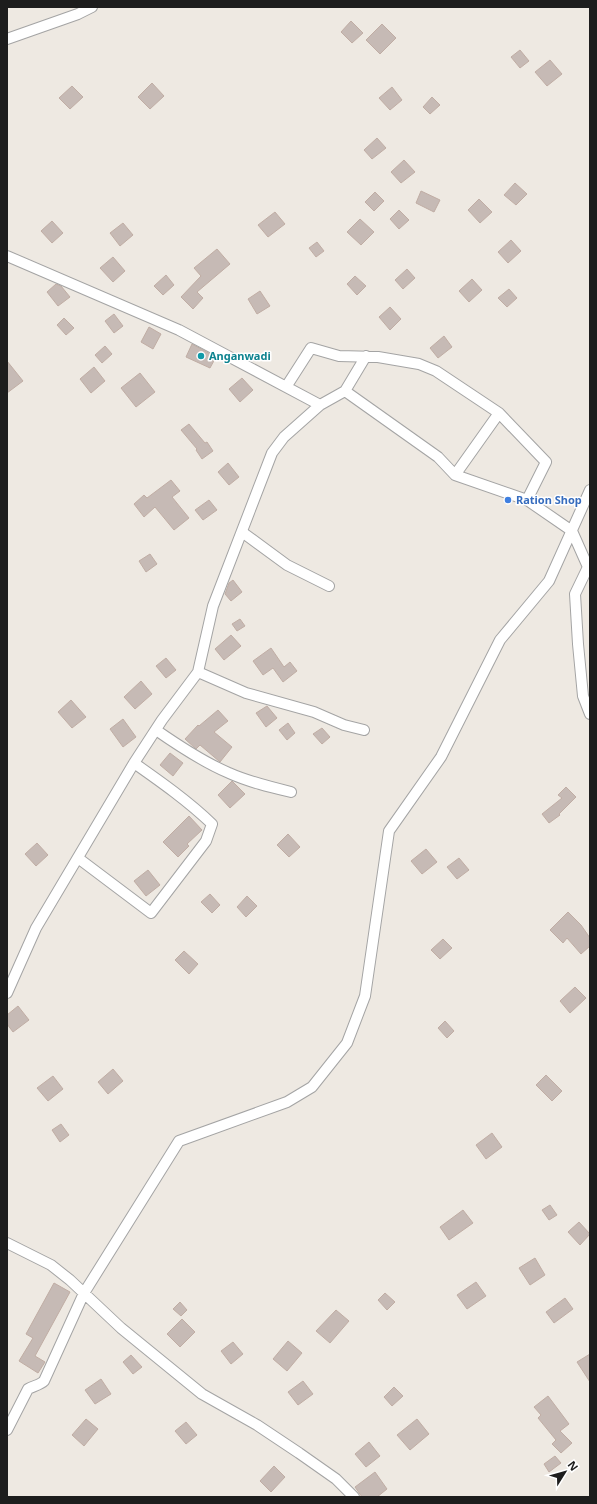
<svg xmlns="http://www.w3.org/2000/svg" width="597" height="1504" font-family="'Noto Sans',sans-serif">
<style>
.building{fill:#c6bab5;stroke:#c0ada4}
.lines{fill:none;stroke-linecap:round;stroke-linejoin:round}
.minor-casing{stroke:#a4a4a4;stroke-width:12}
.minor{stroke:#fff;stroke-width:10}
.culture-dot{fill:#0f9aa8;stroke:#fff;stroke-width:1.5}
.shop-dot{fill:#3f7fe0;stroke:#fff;stroke-width:1.5}
.labels{text-anchor:middle;stroke-width:3;stroke-linejoin:round;paint-order:stroke}
.culture-label{font-size:11px;font-weight:bold;fill:#0d838f;stroke:#fff;text-anchor:start}
.shop-label{font-size:11px;font-weight:bold;fill:#366cbe;stroke:#fff;text-anchor:start}
</style>
<rect width="100%" height="100%" fill="#eee9e2"/>
<path class="building" d="M351,21l12,12 -11,10 -11,-11z
M382,24l14,14 -16,16 -14,-14z
M520,50l9,11 -9,7 -9,-11z
M550,60l12,14 -15,12 -12,-14z
M152,83l12,13 -14,13 -12,-12z
M72,86l11,11 -13,12 -11,-11z
M392,87l10,13 -12,10 -11,-12z
M432,97l8,8 -10,9 -7,-7z
M377,138l9,10 -14,11 -8,-9z
M404,160l11,12 -14,11 -10,-11z
M515,183l12,11 -11,11 -12,-10z
M421,191l19,9 -6,12 -18,-9z
M375,192l9,9 -10,10 -9,-9z
M479,199l13,13 -12,11 -12,-13z
M399,210l10,10 -10,9 -9,-10z
M275,212l10,12 -17,13 -10,-12z
M360,219l14,13 -13,13 -14,-13z
M52,221l11,12 -11,10 -11,-12z
M123,223l10,12 -13,11 -10,-13z
M511,240l10,11 -13,12 -10,-11z
M317,242l7,9 -8,6 -7,-9z
M217,249l13,15 -33,28 6,6 -10,11 -12,-12 20,-21 -7,-8z
M113,257l12,14 -12,11 -13,-14z
M407,269l8,9 -12,11 -8,-9z
M166,275l8,10 -11,10 -9,-9z
M355,276l11,10 -9,9 -10,-11z
M472,279l10,11 -13,12 -10,-11z
M56,284l5,2 9,11 -12,9 -11,-14z
M509,289l8,9 -10,9 -9,-9z
M260,291l10,15 -13,8 -9,-15z
M390,307l11,12 -11,11 -11,-13z
M114,314l9,12 -9,7 -9,-12z
M64,318l10,10 -8,7 -9,-10z
M149,327l12,7 -8,15 -12,-7z
M444,336l8,11 -14,11 -8,-10z
M192,344l24,13 -6,11 -24,-11z
M105,346l7,8 -10,9 -7,-8z
M7,361l16,20 -16,12z
M94,367l11,14 -14,12 -11,-14z
M140,373l15,19 -19,15 -15,-19z
M242,378l11,12 -13,12 -11,-13z
M189,424l16,19 2,-1 6,9 -11,8 -6,-9 1,-1 -16,-19z
M228,463l11,14 -10,8 -11,-13z
M171,480l9,11 -8,6 17,21 -15,12 -19,-23 -11,10 -10,-13 10,-9 3,3z
M209,500l8,10 -14,10 -8,-10z
M150,554l7,10 -11,8 -7,-11z
M233,580l9,12 -11,9 -6,-7 4,-11z
M240,619l5,7 -8,5 -5,-7z
M231,635l10,11 -17,14 -9,-11z
M271,648l13,19 6,-5 7,9 -14,11 -10,-14 -10,7 -10,-14z
M166,658l10,12 -10,8 -10,-12z
M141,681l11,13 -17,15 -11,-12z
M71,700l15,17 -14,11 -14,-16z
M267,706l10,12 -11,9 -10,-14z
M218,710l10,11 -14,11 18,15 -12,15 -20,-17 -4,4 -11,-10 13,-14 1,1z
M123,719l13,18 -13,10 -13,-18z
M288,723l7,10 -8,7 -8,-10z
M322,728l8,9 -8,7 -9,-10z
M170,753l13,10 -10,13 -13,-11z
M232,781l13,13 -15,14 -12,-13z
M566,787l10,10 -17,17 1,1 -11,8 -7,-9 20,-16 -4,-3z
M189,816l13,14 -15,14 2,2 -11,11 -15,-15z
M288,834l12,13 -11,10 -12,-12z
M37,843l11,12 -12,11 -11,-12z
M426,849l11,13 -15,12 -11,-13z
M459,858l10,12 -12,9 -10,-12z
M148,870l12,15 -14,11 -12,-15z
M210,894l10,11 -8,8 -11,-11z
M247,896l10,10 -11,11 -9,-10z
M568,912l13,13 9,13v8l-9,8 -14,-16 -4,5 -13,-13z
M443,939l9,9 -12,11 -9,-9z
M184,951l14,13 -9,10 -14,-14z
M575,987l11,11 -16,15 -10,-12z
M18,1006l11,14 -16,12 -6,-8v-9z
M445,1021l9,10 -7,7 -9,-10z
M113,1069l10,12 -15,13 -10,-12z
M546,1075l16,16 -10,10 -16,-16z
M53,1076l10,13 -15,12 -11,-13z
M61,1124l8,11 -9,7 -8,-12z
M492,1133l10,14 -16,12 -10,-14z
M550,1205l7,10 -8,5 -7,-10z
M463,1210l10,13 -24,17 -9,-13z
M579,1222l11,12 -10,11 -12,-13z
M535,1258l10,17 -15,10 -11,-17z
M476,1282l10,14 -19,13 -10,-14z
M54,1283l16,9 -35,64 10,6 -7,11 -19,-12 14,-23 -7,-4z
M385,1293l10,9 -8,8 -9,-10z
M565,1298l8,11 -19,14 -8,-11z
M180,1302l7,8 -6,6 -8,-7z
M336,1310l13,11 -19,22 -14,-12z
M182,1319l13,13 -15,15 -13,-13z
M288,1341l14,12 -15,18 -14,-12z
M233,1342l10,12 -12,10 -10,-13z
M590,1354v28l-13,-20z
M131,1355l11,12 -9,7 -10,-12z
M101,1379l10,15 -16,10 -10,-14z
M303,1381l10,13 -15,11 -10,-13z
M394,1387l9,9 -11,10 -8,-9z
M548,1396l21,28 -9,7 12,12 -11,10 -9,-9 4,-4 -18,-22 3,-3 -7,-8z
M86,1419l12,10 -14,17 -12,-11z
M417,1419l12,15 -19,16 -13,-15z
M186,1422l11,13 -11,9 -11,-13z
M369,1442l11,14 -14,11 -11,-13z
M555,1456l6,7 -12,9 -5,-8z
M274,1466l11,11 -14,15 -11,-11z
M375,1472l12,17 -10,8h-15l-7,-10z"/>
<g class="lines">
<defs>
<path id="minor" d="M7,39l71,-25 14,-7
M7,256l172,74 141,75 25,-14 93,66 17,18 72,25 45,31 16,36 2,2
M286,387l25,-39 28,8 39,1 41,7 17,7 63,42 47,49 -19,38
M345,391l21,-35
M455,475l44,-62
M242,532l45,33 42,21
M588,567l-13,27 3,50 5,52 7,18
M198,672l48,21 68,19 30,13 20,5
M156,730c23,16 47,32 73,43 20,9 41,14 62,19
M78,858l73,55 55,-72 6,-17c-24,-23 -51,-42 -78,-61
M7,993l29,-65 98,-165 28,-43 36,-48 15,-66 59,-153 12,-16 36,-32
M7,1243l44,22 19,15 51,48 81,66 55,31 42,28 37,26 18,18
M7,1430l21,-41c5,-3 12,-4 16,-8l40,-88 95,-152 108,-39 25,-15 35,-44 18,-47 24,-165 52,-74 59,-117 49,-59 41,-91"/>
</defs>
<use href="#minor" class="minor-casing"/>
<use href="#minor" class="minor"/>
</g>
<circle class="culture-dot" cx="201" cy="356" r="4"/>
<circle class="shop-dot" cx="508" cy="500" r="4"/>
<g class="labels">
<g class="culture-label">
<text x="209" y="360">Anganwadi</text>
</g>
<g class="shop-label">
<text x="516" y="504">Ration Shop</text>
</g>
</g>
<rect width="597" height="1504" fill="none" stroke="#1d1d1d" stroke-width="16"/>
<g transform="translate(565 1472) rotate(53)" stroke="#ffffff" stroke-width="3" paint-order="stroke">
<path d="M0-3L7 15L0 10L-7 15Z" fill="#1d1d1d"/>
<text y="-6" font-size="11" font-weight="bold" text-anchor="middle" fill="#1d1d1d">N</text>
</g>
</svg>
